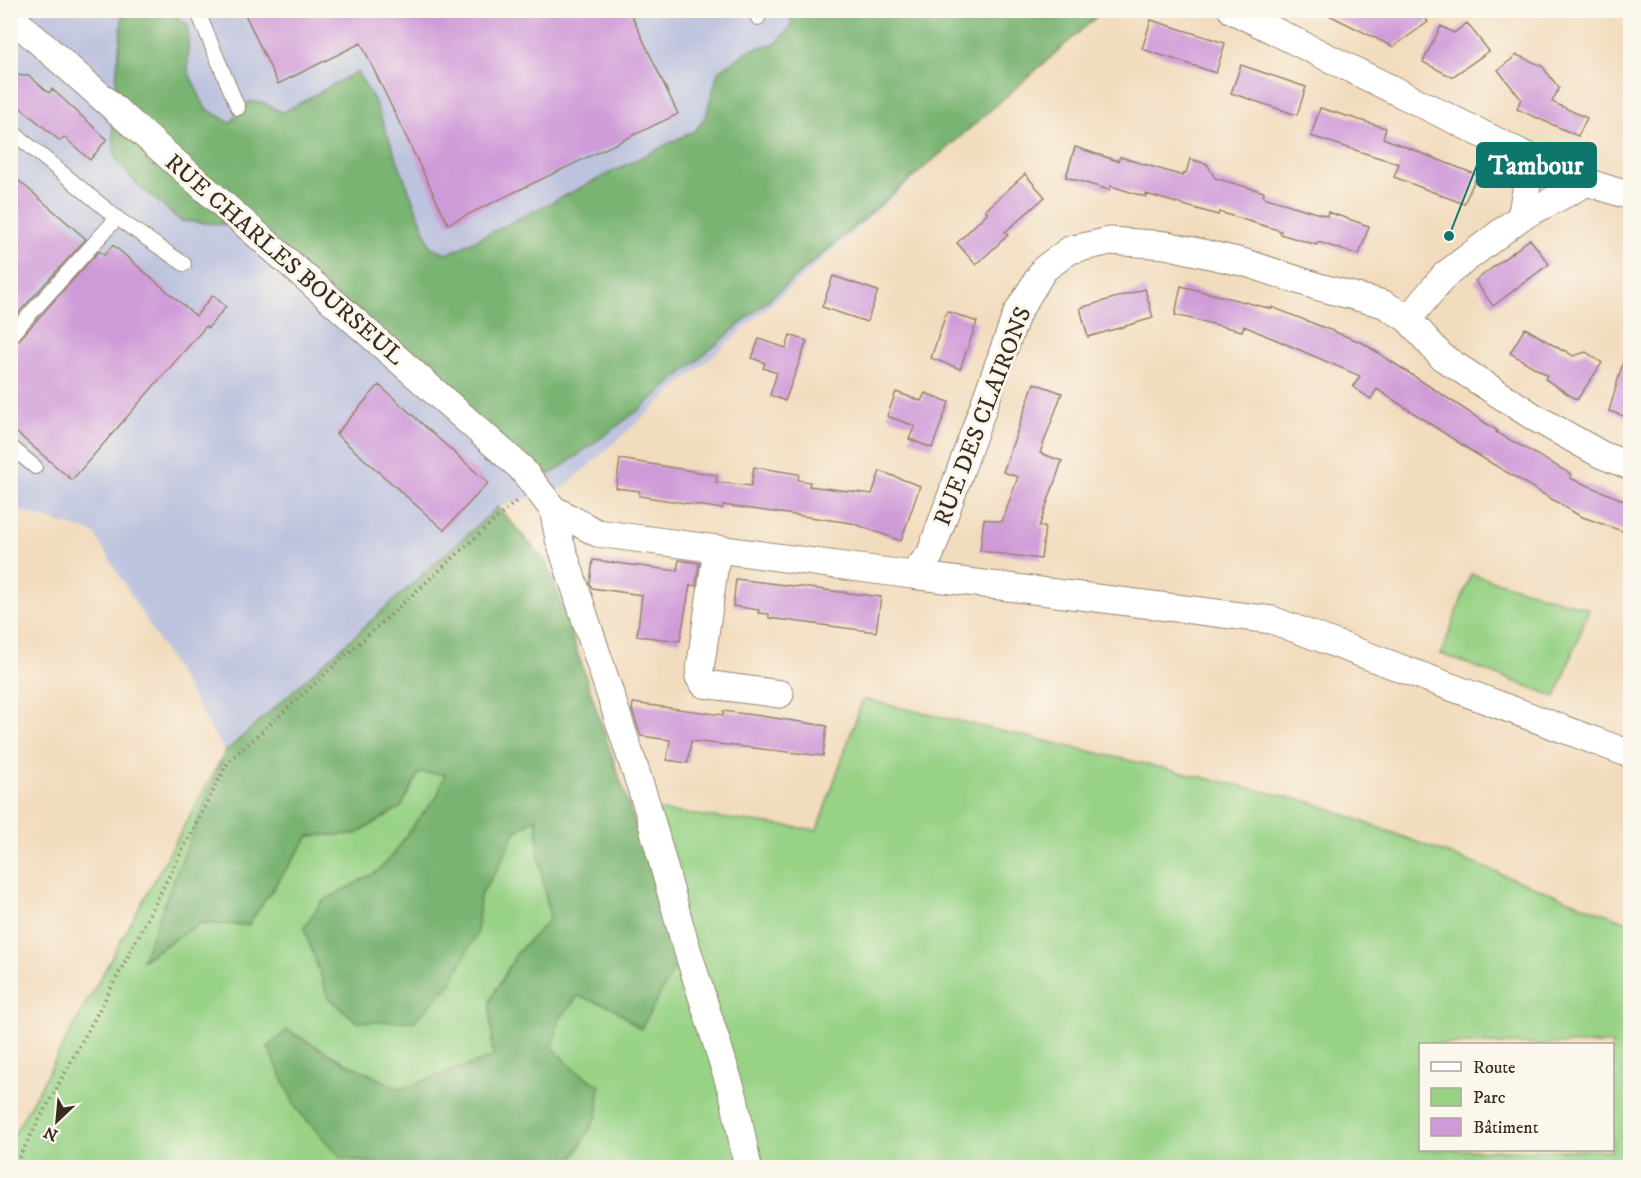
<svg xmlns="http://www.w3.org/2000/svg" width="1641" height="1178" font-family="'IM FELL DW Pica',serif">
<style>
.industrial{fill:#bdc3de}
.green{fill:#97d285;stroke:#697e52;stroke-width:1.5;fill-rule:evenodd}
.forest{fill:#79b472;stroke:#5a6f48;stroke-width:1.5}
.building{fill:#cf9ad8}
.lines{fill:none;stroke-linecap:round;stroke-linejoin:round}
.service-casing{stroke:#96836e;stroke-width:16}
.minor-casing{stroke:#96836e;stroke-width:29}
.path{stroke:#96836e;stroke-width:4;stroke-dasharray:1.5 4.5;stroke-linecap:butt}
.service{stroke:#fff;stroke-width:14}
.minor{stroke:#fff;stroke-width:27}
.labels{text-anchor:middle;stroke-width:6;stroke-linejoin:round;paint-order:stroke}
.street-label{font-size:24px;fill:#3b2a1e;stroke:#fbf7ec}
.leader{fill:none;stroke:#0f766e;stroke-width:2}
.callout-dot{fill:#0f766e;stroke:#fbf7ec;stroke-width:2}
.callout{fill:#0f766e;stroke:#0f766e;stroke-width:2}
.callout-label{font-size:26px;text-anchor:middle;font-weight:bold;fill:#fff}
</style>
<rect width="100%" height="100%" fill="#fbf7ec"/>
<filter id="ink" filterUnits="userSpaceOnUse"><feTurbulence type="fractalNoise" baseFrequency=".0167" numOctaves="2"/><feDisplacementMap in="SourceGraphic" scale="12" xChannelSelector="R" yChannelSelector="G"/><feConvolveMatrix kernelMatrix="1 2 1 2 8 2 1 2 1" color-interpolation-filters="sRGB"/></filter>
<filter id="wash" filterUnits="userSpaceOnUse"><feTurbulence type="fractalNoise" baseFrequency=".008" numOctaves="4" result="noise"/><feDisplacementMap in="SourceGraphic" scale="24" xChannelSelector="R" yChannelSelector="G"/><feGaussianBlur stdDeviation="1.35" result="paint"/><feColorMatrix in="noise" values="0 0 0 0 0 0 0 0 0 0 0 0 0 0 0 0 0 1.4 0 .05"/><feComposite in="paint" operator="in"/></filter>
<g filter="url(#wash)">
<rect width="100%" height="100%" fill="#f2dcbe"/>
<path class="industrial" d="M10,11h1093l-541,478 -64,18 -273,245 -131,-219 -83,-25z"/>
<path class="green" d="M1471,574l118,35 -33,88 -115,-43z
M863,699l451,104 316,120v244h-1060l-1,-2 14,-23 17,-56 -27,-17 -20,-21 5,-27 20,-25 34,11 28,22 40,-71 -32,-149 169,21zM1420,1044h192v106h-192z
M225,752l-82,208 57,-37 48,2 61,-89 47,-2 45,-27 18,-34 26,1 -7,23 -24,27 -20,30 -16,17 -26,16 125,46 3,-38 20,-30 15,-33 22,-14 2,40 11,61 -33,34 -27,48 4,56 -94,32 -62,-30 -51,-29 122,137 -398,1v-28z"/>
<path class="forest" d="M123,11h53l2,8 10,6v46l17,37 25,15 19,-21h13l20,11 75,-41 17,28 57,147 17,7 248,-124 10,-14 12,-44 32,-22 27,-7 16,-19 -7,-13h317l-143,126 -321,273 -82,60 -10,5 -20,-10 -267,-238 -79,-6 -46,-39 -20,-25 -3,-37z
M498,507l50,58 132,393 -39,71 -29,-22 -34,-11 -20,25 -5,27 20,21 27,17 -3,30 -28,49 1,2 -161,1 -68,-10 -45,-50 -28,-61 19,-17 51,29 62,30 93,-32 -3,-56 27,-48 33,-34 -11,-61 -2,-40 -22,14 -15,33 -20,30 -3,38 -26,50 -36,38 -58,1 -29,-25 -24,-69 17,-26 57,-31 16,-17 20,-30 23,-27 8,-23 -26,-1 -18,34 -45,27 -47,2 -61,89 -48,-2 -58,37 83,-208z"/>
<g id="blocks">
<path class="building" d="M243,10h386l49,104 -230,110 -87,-181 -83,41z
M1319,10h101l8,12 -35,25z
M1151,20l74,23 -9,30 -74,-24z
M1467,23l22,28 -37,26 -29,-15 18,-36 13,7z
M1517,55l25,11 17,22 -7,14 35,16 -9,18 -61,-27 4,-10 -23,-29z
M1241,65l65,22 -9,28 -66,-22z
M10,75l19,1 20,17 3,-4 55,50 -17,21 -26,-23 -4,4 -50,-42z
M1320,108l66,20 -3,10 94,37 -13,29 -70,-27 5,-13 -88,-28z
M1075,147l43,14 2,-4 63,19 1,-3h2l4,-14 17,5 8,14 49,14 -1,5 64,19 1,-4 41,14 -10,29 -41,-13 -1,3 -37,-11 1,-3 -62,-19 -1,3 -72,-21v3l-35,-11 -2,4 -43,-13z
M10,173l76,66 -76,83z
M1025,174l20,23 -40,35 3,3 -32,30 -19,-22 30,-30 -1,-3z
M1530,239l19,25 -56,42 -18,-25z
M113,245l83,71 17,-21 13,12 -18,21 -2,-2 -134,154 -62,-53v-82l7,-3 82,-91 5,4z
M833,276l45,15 -11,31 -45,-15z
M1181,286l91,23v-2l91,36 135,88 -2,1 75,42 -1,4 60,25v31l-50,-18 -104,-62 -99,-65 -6,10 -18,-12 7,-11 -116,-50 -2,5 -67,-16z
M1145,289l8,29 -65,19 -8,-29z
M947,311l30,11 -17,47 -29,-11z
M1525,328l38,23 1,-1 9,6 13,-4 16,11 -25,37 -32,-21 2,-4 -37,-22z
M790,335l17,6 -22,60 -15,-6 7,-22 -14,-5 2,-5 -13,-5 7,-19 27,9z
M1625,355l5,1v62l-21,-7z
M1034,383l28,10 -22,60 22,8 -23,66h6l-4,32 -61,-8 4,-32 18,3 16,-45 -15,-5z
M379,385l109,98 -44,47 -108,-96z
M896,392l25,9 4,-8 24,9 -17,46 -23,-9 6,-13 -28,-10z
M620,459l97,16 -1,7 35,4 3,-19 45,7 -1,6 12,2 -1,4 63,8 8,-23 40,15 -19,55 -49,-18 -129,-18 -1,4 -83,-13 1,-5 -24,-3z
M593,560l84,11 2,-11 20,3 -3,23 -6,-1 -10,56 -43,-5 5,-41 -50,-7 -2,-4z
M736,579l145,18 -5,35 -107,-14v-4l-11,-1 1,-3 -26,-4z
M633,703l90,12v-4l38,5 66,10 -4,30 -132,-15 -3,22 -21,-3 3,-20 -29,-4 -9,-26z"/>
</g>
</g>
<g filter="url(#ink)">
<use href="#blocks" fill-opacity="0" stroke="#96836e" stroke-width="1.5"/>
<g class="lines">
<defs>
<path id="service" d="M197,10l41,98
M754,10l4,8
M10,130l107,88 -107,118
M117,218l67,46
M10,446l25,21"/>
<path id="minor" d="M1232,10l333,165 65,21
M10,16l511,452 32,41 44,24 315,42 18,-20 87,-242 27,-44 26,-19 40,-9 56,4 80,18 73,24 65,17 24,15 34,38 92,60 68,38 28,11
M1521,217l11,-59
M1408,319l37,-44 76,-58 67,-35
M553,509l6,30 89,270 34,124 52,165 14,70
M717,549l-18,128 5,7 76,10
M912,575l360,45 358,134"/>
</defs>
<use href="#service" class="service-casing"/>
<use href="#minor" class="minor-casing"/>
<path class="path" d="M13,1168l103,-189 112,-217 288,-261"/>
<use href="#service" class="service"/>
<use href="#minor" class="minor"/>
</g>
</g>
<g class="labels">
<g class="street-label">
<text transform="translate(285 259) rotate(41)" y="8">RUE CHARLES BOURSEUL</text>
<text transform="translate(982 416) rotate(-69)" y="8">RUE DES CLAIRONS</text>
</g>
</g>
<path class="leader" d="M1449 236L1477 165"/>
<circle class="callout-dot" cx="1449" cy="236" r="6"/>
<rect class="callout" x="1477" y="143" width="119" height="44" rx="6"/>
<g class="callout-label">
<text x="1536" y="174">Tambour</text>
</g>
<rect width="1641" height="1178" fill="none" stroke="#fbf7ec" stroke-width="36"/>
<rect x="1419" y="1043" width="195" height="108" fill="#fbf7ec" stroke="#aea59a" stroke-width="1.5"/>
<rect x="1431" y="1062" width="30" height="9" fill="#ffffff" stroke="#aea59a" stroke-width="1.5"/>
<text x="1473" y="1073" font-size="18" fill="#3b2a1e">Route</text>
<rect x="1431" y="1088" width="30" height="18" fill="#97d285" stroke="#aea59a" stroke-width="1.5"/>
<text x="1473" y="1103" font-size="18" fill="#3b2a1e">Parc</text>
<rect x="1431" y="1118" width="30" height="18" fill="#cf9ad8" stroke="#aea59a" stroke-width="1.5"/>
<text x="1473" y="1133" font-size="18" fill="#3b2a1e">Bâtiment</text>
<g transform="translate(57 1121) rotate(206)" stroke="#fbf7ec" stroke-width="4.5" paint-order="stroke">
<path d="M0-4.5L10 22L0 15L-10 22Z" fill="#3b2a1e"/>
<text y="-9" font-size="16" font-weight="bold" text-anchor="middle" fill="#3b2a1e">N</text>
</g>
</svg>
